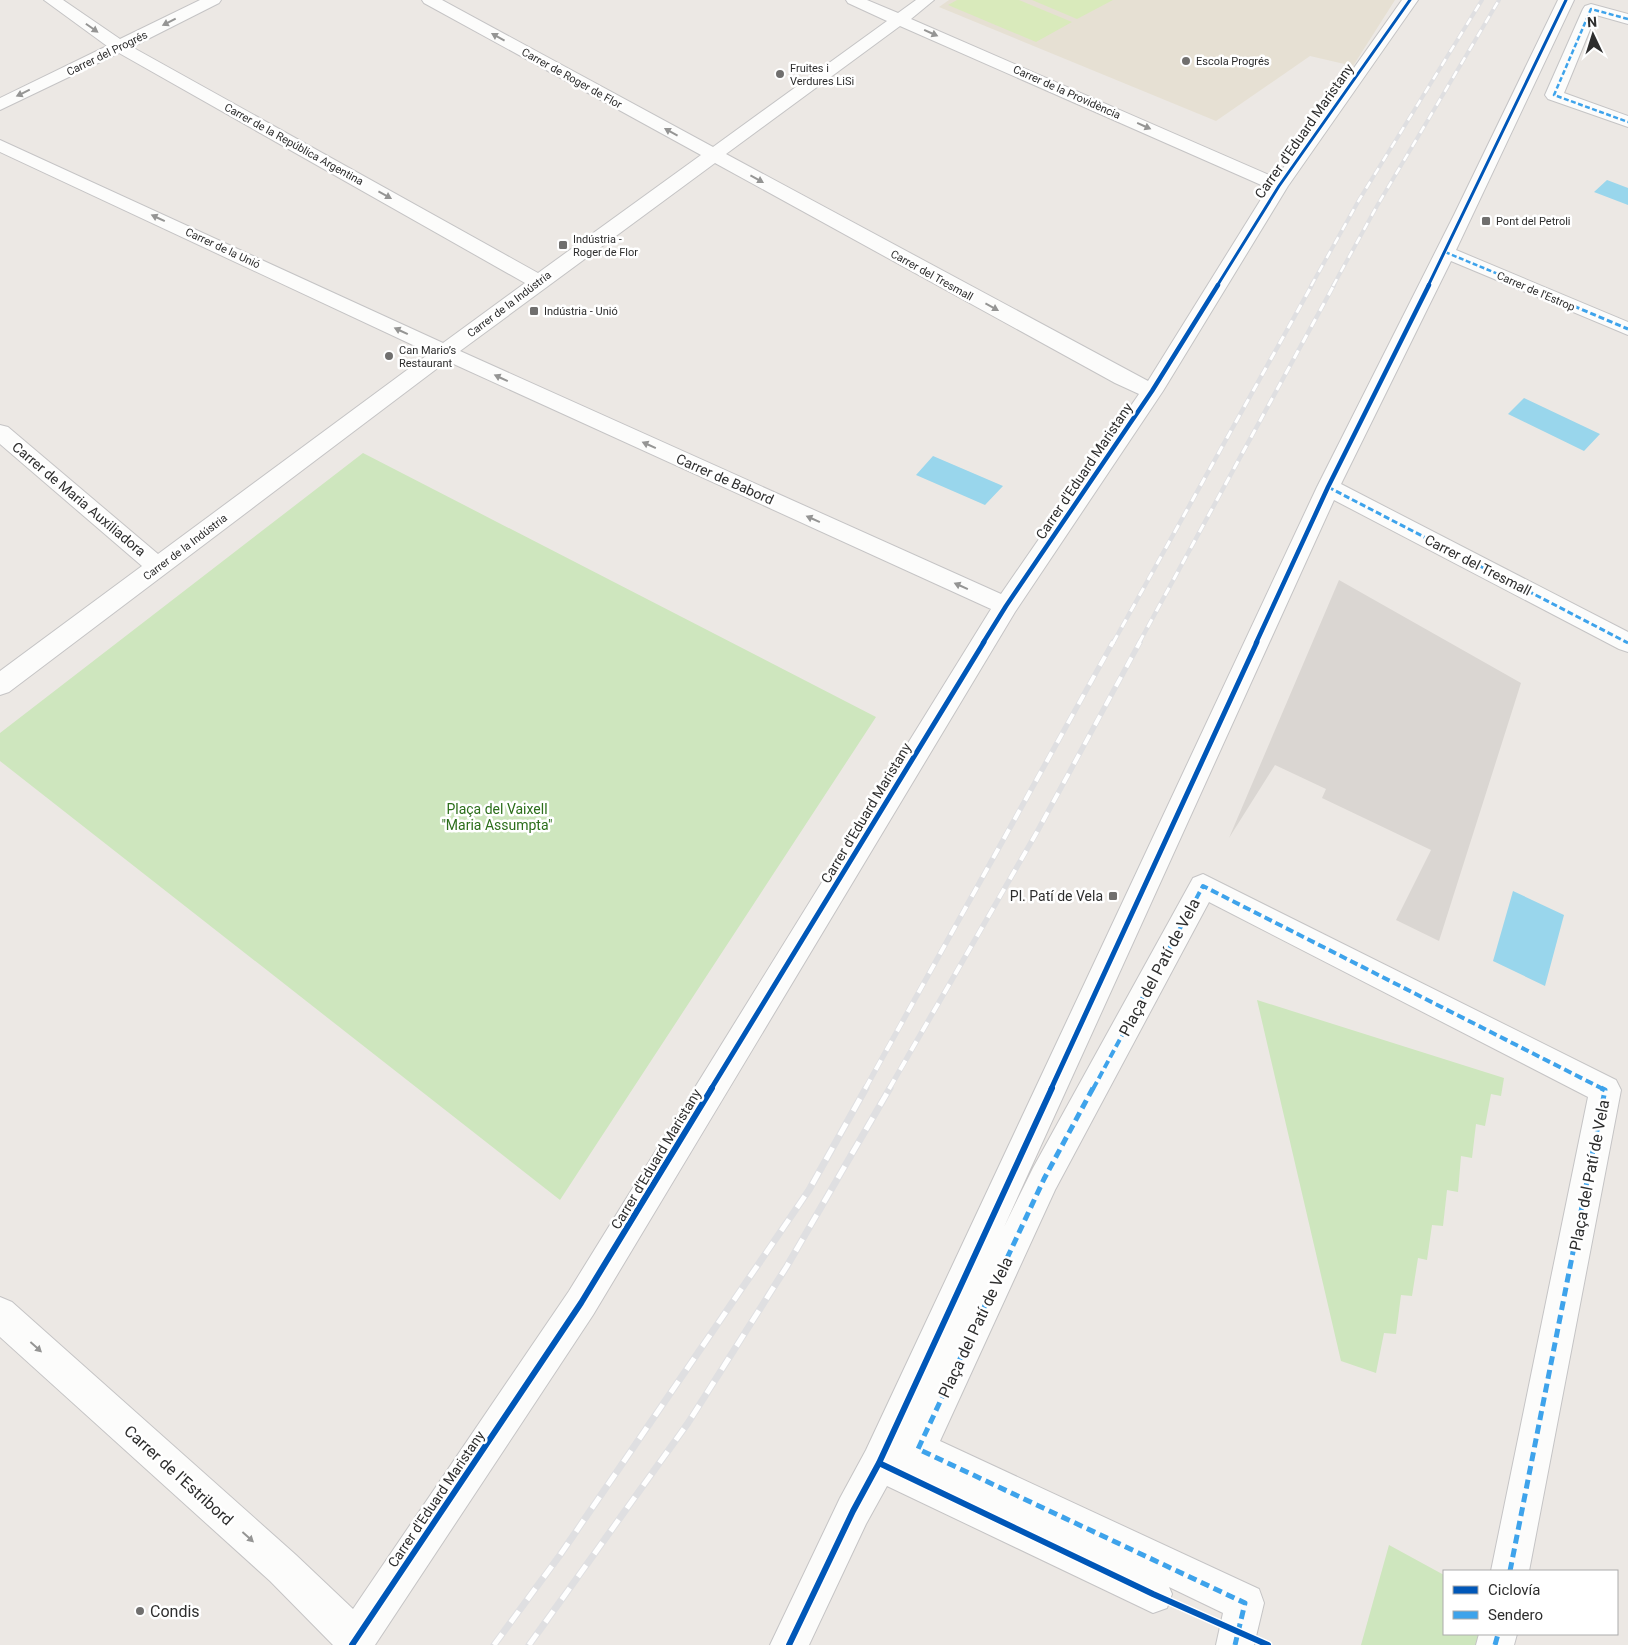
<svg xmlns="http://www.w3.org/2000/svg" width="1628" height="1645" font-family="Roboto,sans-serif">
<style>
.education{fill:#e6e0d3}
.green{fill:#cee6be}
.pitch{fill:#d9eabb}
.plaza{fill:#dad6d2}
.water{fill:#99d6ec}
.lines{fill:none;stroke-linecap:round;stroke-linejoin:round}
.minor-casing{stroke:#c5c4c5;stroke-width:2}
.minor{fill:#fcfcfb;fill-rule:evenodd}
.rail-far3-casing{stroke:#dfdfe1;stroke-width:4}
.rail-far2-casing{stroke:#dfdfe1;stroke-width:4.5}
.rail-far1-casing{stroke:#dfdfe1;stroke-width:5.5}
.rail-casing{stroke:#dfdfe1;stroke-width:7}
.rail-far3{stroke:#fff;stroke-width:2.5;stroke-dasharray:8;stroke-linecap:butt}
.rail-far2{stroke:#fff;stroke-width:3;stroke-dasharray:9;stroke-linecap:butt}
.rail-far1{stroke:#fff;stroke-width:4;stroke-dasharray:11;stroke-linecap:butt}
.rail{stroke:#fff;stroke-width:5;stroke-dasharray:14;stroke-linecap:butt}
.quiet-far3{stroke:#3ea3eb;stroke-width:2.5;stroke-dasharray:5 2.5;stroke-linecap:butt}
.quiet-far2{stroke:#3ea3eb;stroke-width:3;stroke-dasharray:6 3;stroke-linecap:butt}
.quiet-far1{stroke:#3ea3eb;stroke-width:4;stroke-dasharray:8 4;stroke-linecap:butt}
.quiet{stroke:#3ea3eb;stroke-width:5;stroke-dasharray:9 5;stroke-linecap:butt}
.cycleway-far3-casing{stroke:#fff;stroke-width:5}
.cycleway-far2-casing{stroke:#fff;stroke-width:7}
.cycleway-far1-casing{stroke:#fff;stroke-width:8}
.cycleway-casing{stroke:#fff;stroke-width:9}
.cycleway-far3{stroke:#0057b8;stroke-width:3}
.cycleway-far2{stroke:#0057b8;stroke-width:4.5}
.cycleway-far1{stroke:#0057b8;stroke-width:5}
.cycleway{stroke:#0057b8;stroke-width:6}
.oneway{fill:#959594}
.poi-dot{fill:#706f6e;stroke:#fff;stroke-width:2}
.labels{text-anchor:middle;stroke-width:5;stroke-linejoin:round;paint-order:stroke}
.far-street-label{font-size:11px;fill:#2e2e2e;stroke:#fff}
.far-poi-label{font-size:11px;fill:#2e2e2e;stroke:#fff;text-anchor:start}
.street-label{font-size:14px;fill:#2e2e2e;stroke:#fff}
.park-label{font-size:14px;fill:#2c6e1b;stroke:#fff}
.poi-label{font-size:14px;fill:#2e2e2e;stroke:#fff;text-anchor:end}
.near-street-label{font-size:16px;fill:#2e2e2e;stroke:#fff}
.near-poi-label{font-size:16px;fill:#2e2e2e;stroke:#fff;text-anchor:start}
</style>
<rect width="100%" height="100%" fill="#ece8e4"/>
<path class="education" d="M949,0h446l-42,66 -43,-10 -94,65 -277,-114z"/>
<path class="green" d="M363,453l513,264 -316,483 -560,-439v-28z
M1257,1000l247,78 -3,18 -10,-2 -6,32 -9,-2 -4,34 -11,-2 -3,36 -11,-2 -4,36 -11,-1 -5,35 -9,-2 -6,38 -11,-1 -5,39 -12,-1 -8,40 -35,-12z
M1389,1545l55,30v59h47l-3,11h-127z"/>
<path class="pitch" d="M957,0h62l53,22 -36,20 -88,-37z
M1032,0h81l-36,19z"/>
<path class="plaza" d="M1339,580l182,103 -82,258 -43,-21 35,-70 -109,-52 4,-9 -51,-24 -46,73z"/>
<path class="water" d="M1607,180l21,8v17l-34,-13z
M1524,398l76,36 -16,17 -76,-37z
M933,456l70,30 -18,19 -69,-30z
M1513,891l51,24 -19,71 -52,-25z"/>
<g class="lines">
<defs>
<path id="minor" d="M44,0h19l57,39 80,-39h21l-2,3 -87,44 406,226 163,-118 -277,-152 -2,-3h20l271,147 174,-126 -39,-18 -2,-3h21l31,13 18,-13h18l-23,19 365,159 126,-178h16l-130,186 -125,205 -148,221 -422,703 -218,330h-42l-63,-64 -270,-244v-40l12,5 284,253 57,54 216,-318 422,-682 -544,-248 -438,331 -9,3v-24l142,-105 -142,-122v-19l8,2 150,127 272,-201 -430,-201v-12l443,203 82,-60 -406,-230 -119,57v-12l107,-52zM900,26l368,162 -120,193 -422,-227zM715,163l400,220 24,11 -138,200 -541,-243z
M1558,0h16l-118,250 172,72v13l-177,-74 -110,223 287,148v20l-9,-3 -285,-149 -330,727 29,-59 160,-290 10,-4 413,206 5,10 -92,481h-38l97,-474 -379,-195 -154,288 -115,251 319,148 5,14 -10,42h-38l7,-32 -54,-26 3,7 -5,14 -14,5 -266,-127 -21,38 -57,121h-39l70,-147 26,-48 451,-963 137,-272z
M1591,4l37,10v10l-32,-9 -32,78 64,23v11l-80,-28 -3,-4 38,-86 2,-3z
M1479,1634h38l-3,11h-38z"/>
</defs>
<use href="#minor" class="minor-casing"/>
<use href="#minor" class="minor"/>
<defs>
<path id="rail-far3" d="M1311,286l48,-86 123,-200
M1333,286l44,-80 122,-206"/>
<path id="rail-far2" d="M1113,643l199,-358
M1139,643l195,-358"/>
<path id="rail-far1" d="M865,1089l248,-447
M889,1089l148,-257 103,-190"/>
<path id="rail" d="M494,1645l66,-90 249,-365 57,-102
M529,1645l159,-222 99,-157 103,-178"/>
</defs>
<use href="#rail-far3" class="rail-far3-casing"/>
<use href="#rail-far2" class="rail-far2-casing"/>
<use href="#rail-far1" class="rail-far1-casing"/>
<use href="#rail" class="rail-casing"/>
<use href="#rail-far3" class="rail-far3"/>
<use href="#rail-far2" class="rail-far2"/>
<use href="#rail-far1" class="rail-far1"/>
<use href="#rail" class="rail"/>
<path class="quiet-far3" d="M1628,19l-37,-10 -37,86 74,27
M1445,252l82,34"/>
<path class="quiet-far2" d="M1524,285l104,44
M1328,487l300,156"/>
<path class="quiet-far1" d="M1093,1089l110,-203 400,203"/>
<path class="quiet" d="M1093,1088l-49,91 -126,270 327,154 -10,42
M1510,1571l95,-481 -4,-2
M1495,1645l3,-11"/>
<defs>
<path id="cycleway-far3" d="M1217,286l62,-100 131,-186
M1428,286l138,-286"/>
<path id="cycleway-far2" d="M983,643l23,-37 146,-215 66,-106
M1256,643l72,-156 101,-202"/>
<path id="cycleway-far1" d="M711,1089l273,-447
M1051,1089l206,-447"/>
<path id="cycleway" d="M879,1463l274,131 115,51
M352,1645l229,-342 131,-215
M789,1645l64,-134 26,-48 173,-375"/>
</defs>
<use href="#cycleway-far3" class="cycleway-far3-casing"/>
<use href="#cycleway-far2" class="cycleway-far2-casing"/>
<use href="#cycleway-far1" class="cycleway-far1-casing"/>
<use href="#cycleway" class="cycleway-casing"/>
<use href="#cycleway-far3" class="cycleway-far3"/>
<use href="#cycleway-far2" class="cycleway-far2"/>
<use href="#cycleway-far1" class="cycleway-far1"/>
<use href="#cycleway" class="cycleway"/>
</g>
<defs><path id="oneway-solid" d="M-6-.8H1V-3.2L6.5 0L1 3.2V.8H-6Z" transform="scale(1.25)"/></defs>
<g class="oneway">
<use href="#oneway-solid" transform="translate(169 22) rotate(153)"/>
<use href="#oneway-solid" transform="translate(92 28) rotate(35)"/>
<use href="#oneway-solid" transform="translate(931 33) rotate(24)"/>
<use href="#oneway-solid" transform="translate(498 37) rotate(-151)"/>
<use href="#oneway-solid" transform="translate(23 93) rotate(154)"/>
<use href="#oneway-solid" transform="translate(1144 126) rotate(24)"/>
<use href="#oneway-solid" transform="translate(671 132) rotate(-151)"/>
<use href="#oneway-solid" transform="translate(757 179) rotate(29)"/>
<use href="#oneway-solid" transform="translate(385 195) rotate(29)"/>
<use href="#oneway-solid" transform="translate(158 218) rotate(-155)"/>
<use href="#oneway-solid" transform="translate(992 307) rotate(29)"/>
<use href="#oneway-solid" transform="translate(401 331) rotate(-155)"/>
<use href="#oneway-solid" transform="translate(501 378) rotate(-155)"/>
<use href="#oneway-solid" transform="translate(649 445) rotate(-156)"/>
<use href="#oneway-solid" transform="translate(813 519) rotate(-156)"/>
<use href="#oneway-solid" transform="translate(961 586) rotate(-156)"/>
<use href="#oneway-solid" transform="translate(36 1347) rotate(42)"/>
<use href="#oneway-solid" transform="translate(248 1537) rotate(42)"/>
</g>
<g class="poi-dot">
<circle cx="1186" cy="61" r="5"/>
<circle cx="780" cy="74" r="5"/>
<rect x="1481" y="216" width="10" height="10" rx="2.5"/>
<rect x="558" y="240" width="10" height="10" rx="2.5"/>
<rect x="529" y="306" width="10" height="10" rx="2.5"/>
<circle cx="389" cy="356" r="5"/>
<rect x="1108" y="891" width="10" height="10" rx="2.5"/>
<circle cx="140" cy="1611" r="5"/>
</g>
<g class="labels">
<g class="far-street-label">
<text transform="translate(107 53) rotate(-26)" y="4">Carrer del Progrés</text>
<text transform="translate(572 78) rotate(29)" y="4">Carrer de Roger de Flor</text>
<text transform="translate(1067 92) rotate(24)" y="4">Carrer de la Providència</text>
<text transform="translate(294 144) rotate(29)" y="4">Carrer de la República Argentina</text>
<text transform="translate(223 248) rotate(25)" y="4">Carrer de la Unió</text>
<text transform="translate(932 275) rotate(29)" y="4">Carrer del Tresmall</text>
<text transform="translate(1536 291) rotate(23)" y="4">Carrer de l'Estrop</text>
<text transform="translate(509 304) rotate(-37)" y="4">Carrer de la Indústria</text>
<text transform="translate(185 547) rotate(-37)" y="4">Carrer de la Indústria</text>
</g>
<g class="far-poi-label">
<text x="1196" y="65">Escola Progrés</text>
<text x="790" y="72">Fruites i<tspan x="790" dy="13">Verdures LiSi</tspan></text>
<text x="1496" y="225">Pont del Petroli</text>
<text x="573" y="243">Indústria -<tspan x="573" dy="13">Roger de Flor</tspan></text>
<text x="544" y="315">Indústria - Unió</text>
<text x="399" y="354">Can Mario’s<tspan x="399" dy="13">Restaurant</tspan></text>
</g>
<g class="street-label">
<text transform="translate(1304 131) rotate(-55)" y="5">Carrer d'Eduard Maristany</text>
<text transform="translate(1084 471) rotate(-56)" y="5">Carrer d'Eduard Maristany</text>
<text transform="translate(725 479) rotate(24)" y="5">Carrer de Babord</text>
<text transform="translate(79 499) rotate(40)" y="5">Carrer de Maria Auxiliadora</text>
<text transform="translate(1478 565) rotate(27)" y="5">Carrer del Tresmall</text>
<text transform="translate(866 813) rotate(-59)" y="5">Carrer d'Eduard Maristany</text>
<text transform="translate(656 1159) rotate(-59)" y="5">Carrer d'Eduard Maristany</text>
<text transform="translate(436 1499) rotate(-56)" y="5">Carrer d'Eduard Maristany</text>
</g>
<g class="park-label">
<text x="497" y="814">Plaça del Vaixell<tspan x="497" dy="16">"Maria Assumpta"</tspan></text>
</g>
<g class="poi-label">
<text x="1103" y="901">Pl. Patí de Vela</text>
</g>
<g class="near-street-label">
<text transform="translate(1159 967) rotate(-62)" y="6">Plaça del Patí de Vela</text>
<text transform="translate(1589 1175) rotate(-79)" y="6">Plaça del Patí de Vela</text>
<text transform="translate(975 1327) rotate(-65)" y="6">Plaça del Patí de Vela</text>
<text transform="translate(179 1475) rotate(42)" y="6">Carrer de l'Estribord</text>
</g>
<g class="near-poi-label">
<text x="150" y="1617">Condis</text>
</g>
</g>
<rect x="1443" y="1570" width="175" height="65" fill="#ffffff" stroke="#ababab"/>
<rect x="1453" y="1586" width="25" height="8" fill="#0057b8" stroke="#ababab"/>
<text x="1488" y="1595" font-size="15" fill="#2e2e2e">Ciclovía</text>
<rect x="1453" y="1611" width="25" height="8" fill="#3ea3eb" stroke="#ababab"/>
<text x="1488" y="1620" font-size="15" fill="#2e2e2e">Sendero</text>
<g transform="translate(1593 35) rotate(356)" stroke="#ffffff" stroke-width="4" paint-order="stroke">
<path d="M0-4L9 19L0 12L-9 19Z" fill="#2e2e2e"/>
<text y="-8" font-size="14" font-weight="bold" text-anchor="middle" fill="#2e2e2e">N</text>
</g>
</svg>
